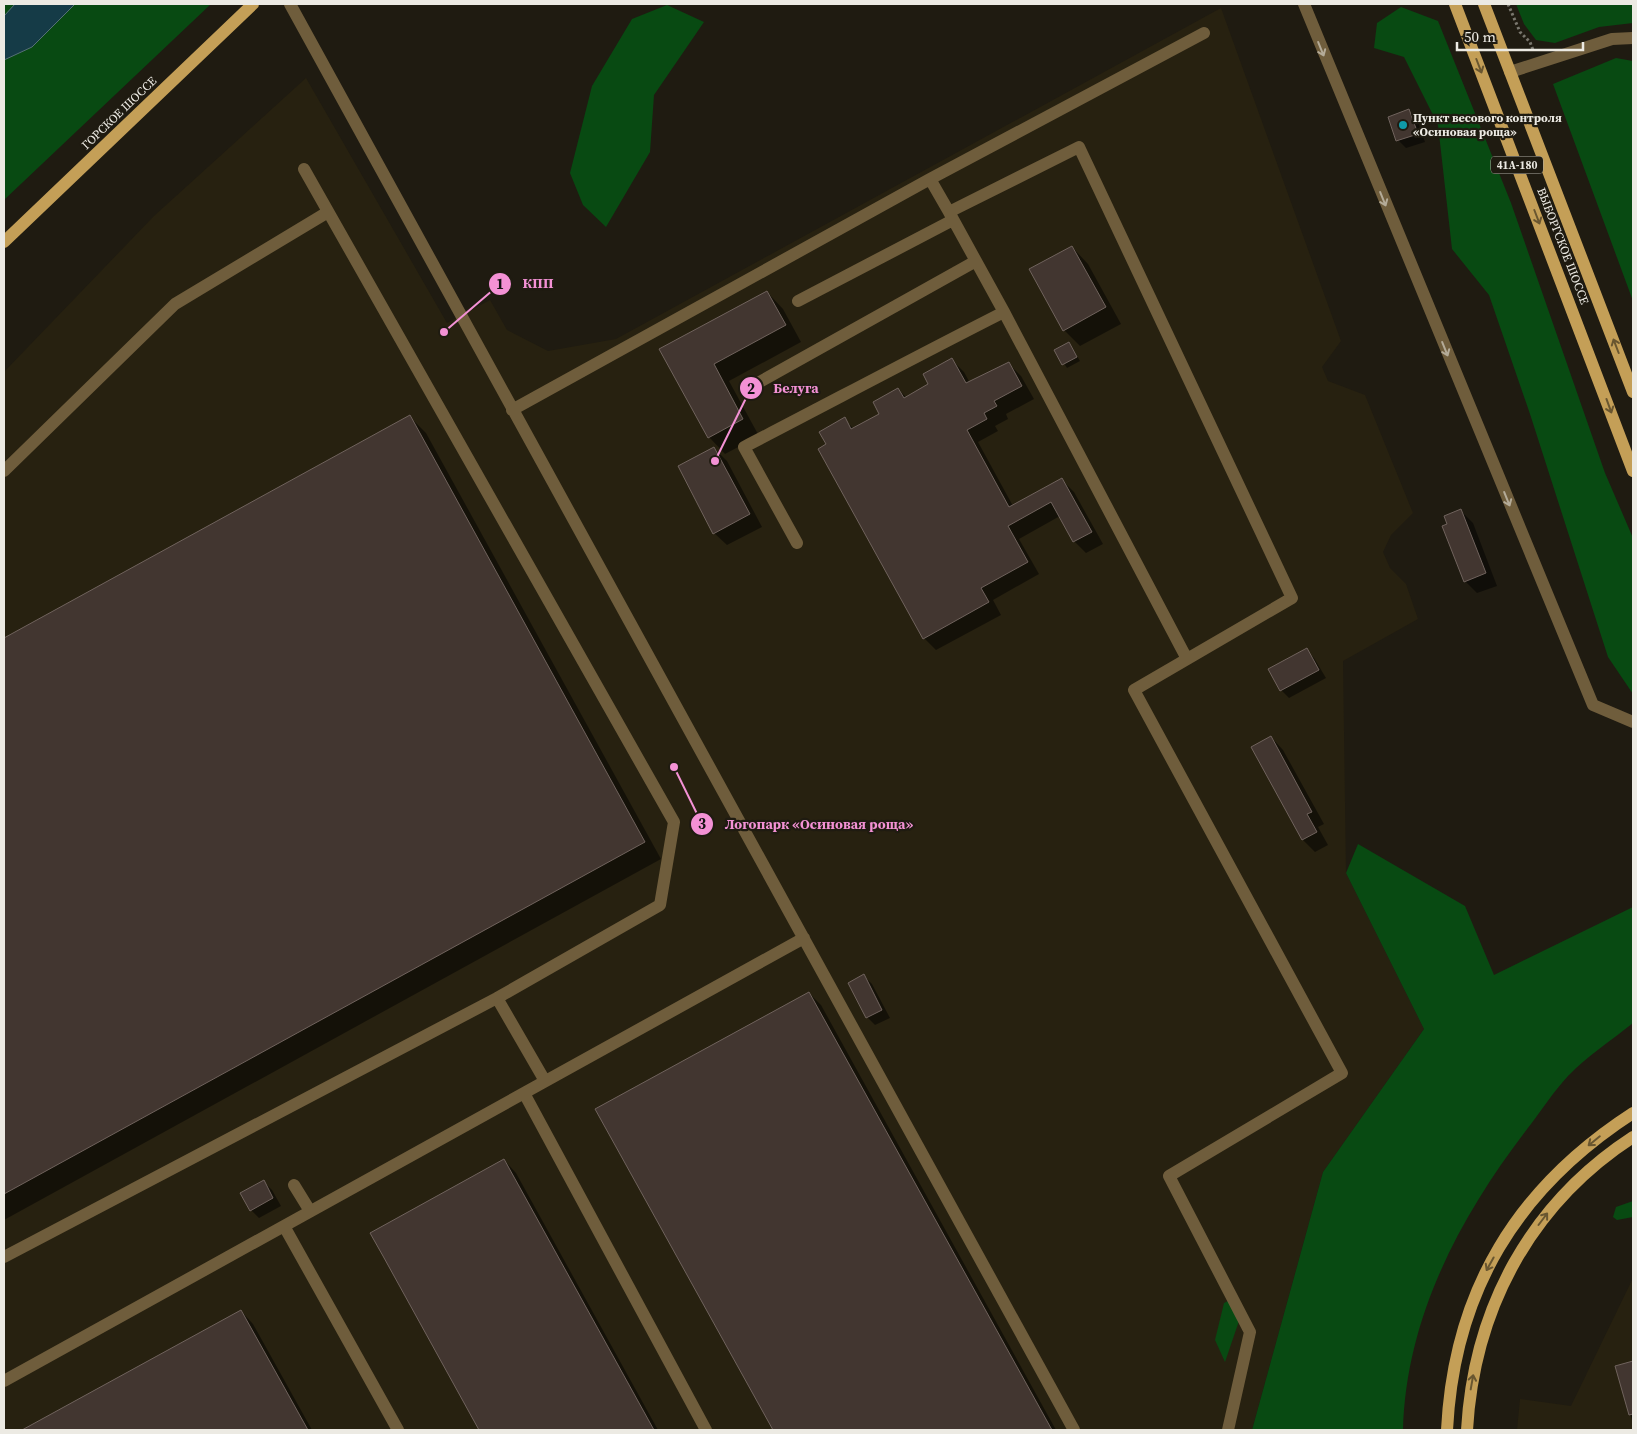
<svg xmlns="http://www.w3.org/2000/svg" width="1637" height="1434" font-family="'Source Serif 4',serif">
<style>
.built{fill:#272110}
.green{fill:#084a12}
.water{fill:#153b47;stroke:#567076}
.shadow{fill:#0007}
.building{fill:#423630;stroke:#70635d}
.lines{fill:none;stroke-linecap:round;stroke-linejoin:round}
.path{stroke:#7a776e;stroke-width:3;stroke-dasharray:2.5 2.5;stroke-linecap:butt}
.minor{stroke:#6f5d3c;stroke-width:12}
.major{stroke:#c49f57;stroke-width:12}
.oneway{stroke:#b4ab98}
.oneway2{stroke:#695630}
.culture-dot{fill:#0f9aa8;stroke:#1f1b11;stroke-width:2}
.labels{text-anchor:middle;stroke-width:4.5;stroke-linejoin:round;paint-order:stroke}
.shield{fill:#1f1b11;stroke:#aeaca4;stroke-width:1}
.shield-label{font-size:11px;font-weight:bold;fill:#eceae3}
.street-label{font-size:12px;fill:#eceae3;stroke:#1f1b11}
.poi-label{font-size:12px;font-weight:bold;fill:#eceae3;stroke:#1f1b11;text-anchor:start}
.leader{fill:none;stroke:#f391d5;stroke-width:2}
.callout-dot{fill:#f391d5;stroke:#1f1b11;stroke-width:2}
.mark-label{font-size:15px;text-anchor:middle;font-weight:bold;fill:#111}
.callout-label{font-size:14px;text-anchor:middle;font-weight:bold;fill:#f391d5;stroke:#1f1b11;stroke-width:4.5;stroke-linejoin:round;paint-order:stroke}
</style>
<rect width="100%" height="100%" fill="#1f1b11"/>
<path class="built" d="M1221,8l120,333 -19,26 6,14 37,14 48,118 -22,22 -8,17 7,16 16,16 12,35 -75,42 3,212 78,156 -101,143 -71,258h-1248v-1058l150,-156 152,-138 141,245 43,-23 17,30 41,21 68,-12z
M1633,1278v152h-116l3,-31 51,7z"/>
<path class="green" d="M4,4h207l-207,196z
M1516,4h117v19l-34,4 -44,16 -19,-3 -12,-16z
M667,5l37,17 -50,73 -4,57 -44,75 -23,-22 -13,-32 22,-87 40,-67z
M1401,7l37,14 73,182 94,270 28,65v156l-25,-37 -78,-243 -41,-119 -37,-46 -14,-124 -34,-68 -30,-9 3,-25z
M1616,58l17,3v240l-80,-217z
M1358,844l107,62 29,69 139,-68v116c-21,17 -46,33 -65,53 -13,14 -25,32 -37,48 -69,89 -125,191 -128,306h-151l71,-258 101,-143 -78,-156z
M1633,1201v16l-16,3 -4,-3 3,-10z
M1230,1300l9,21 -14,41 -10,-22 9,-37z"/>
<path class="water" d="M15,4h60l-43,43 -28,13v-44z"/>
<path class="shadow" d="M1409,111l8,8 8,23 -19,6 -8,-8z
M1072,247l16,17 33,60 -41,22 -16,-16z
M767,292l16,17 18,33 -72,39 30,55 -34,18 -16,-17 -48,-87z
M1069,343l11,18 -13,7 -11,-17z
M952,360l12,12 6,11 39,-19 12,12 13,23 -28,15 2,5 -13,7 3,5 -20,11 35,64 49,-26 12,12 29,52 -17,9 -12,-12 -14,-25 -41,23 20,35 -46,26 8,15 -65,35 -12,-12 -97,-193 17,-26 10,10 27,-14 17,-26 9,9 23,-13z
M410,417l16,16 235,426 -657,361v-580z
M714,448l13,13 35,66 -35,18 -13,-12z
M1461,511l12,12 24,63 -20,7 -12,-12z
M1306,650l8,8 12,20 -37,20 -8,-8z
M1271,737l12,13 41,74 -6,3 10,18 -13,7 -12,-12z
M864,976l8,8 18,34 -15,7 -8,-8z
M809,993l12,12 235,425h-282l-177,-320z
M504,1160l12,13 142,257h-177l-109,-197z
M264,1182l8,8 9,16 -22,12 -8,-8z
M241,1311l12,13 59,106h-275l-3,-5z
M1633,1362v62l-16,-57z"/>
<path class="building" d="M1409,109l9,25 -22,7 -8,-24z
M1072,246l34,61 -43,24 -34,-62z
M767,291l19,34 -72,39 29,55 -35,19 -49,-89z
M1069,342l8,15 -15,8 -8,-15z
M952,358l14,25 43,-21 13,24 -28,15 3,5 -13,7 3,6 -20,11 42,77 53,-29 30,54 -19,10 -22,-40 -43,24 20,36 -47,26 8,14 -66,37 -105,-190 8,-5 -7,-12 26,-15 6,12 28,-15 -6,-12 25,-14 6,10 24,-14 -5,-10z
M410,415l235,427 -641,352v-556z
M714,447l36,67 -37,20 -35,-68z
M1461,509l25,64 -22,9 -22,-56 5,-2 -3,-8z
M1307,648l12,22 -39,21 -12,-22z
M1271,736l41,76 -5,2 10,18 -15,8 -51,-93z
M864,974l18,36 -16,8 -18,-35z
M809,992l243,438h-279l-178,-321z
M504,1159l150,271h-175l-96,-174 -13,-23z
M264,1180l9,18 -23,13 -10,-18z
M241,1310l67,120h-286z
M1633,1361v53l-4,1 -14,-49z"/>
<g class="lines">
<path class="path" d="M1508,4l12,28 10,10 3,8"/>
<path class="minor" d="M290,4l784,1426
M1304,4l289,701 40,17
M1510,72l102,-33 21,-1
M930,179l19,33 130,-65 213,451 -158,92 208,383 -173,103 81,156 -22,98
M949,212l55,100 183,347
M798,301l155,-81
M749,388l227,-127
M512,410l418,-231 274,-146
M4,471l171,-167 153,-92
M797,543l-53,-96c87,-45 173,-91 260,-135
M497,998l48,83
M524,1093l182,337
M294,1185l16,26
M284,1226l114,204
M4,1257l493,-259 163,-93 14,-83 -370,-653
M4,1381l800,-443"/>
<path class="major" d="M1455,4l178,467
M1484,4l149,388
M4,242l249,-238
M1447,1430c7,-139 70,-242 186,-317
M1467,1430c7,-121 63,-226 166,-293"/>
</g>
<defs><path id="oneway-shaft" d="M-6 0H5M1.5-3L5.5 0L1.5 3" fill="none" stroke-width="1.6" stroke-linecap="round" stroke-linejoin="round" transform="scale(1.25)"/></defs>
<g class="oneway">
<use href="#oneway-shaft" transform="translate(1321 49) rotate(68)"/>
<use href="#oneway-shaft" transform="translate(1383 199) rotate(68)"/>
<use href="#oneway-shaft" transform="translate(1445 349) rotate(68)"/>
<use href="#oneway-shaft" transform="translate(1507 499) rotate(68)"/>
</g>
<g class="oneway2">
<use href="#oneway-shaft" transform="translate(1479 66) rotate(69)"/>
<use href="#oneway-shaft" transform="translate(1537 217) rotate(69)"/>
<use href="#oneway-shaft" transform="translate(1616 346) rotate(-111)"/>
<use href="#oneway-shaft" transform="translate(1609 406) rotate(70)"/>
<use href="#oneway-shaft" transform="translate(1594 1141) rotate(141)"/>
<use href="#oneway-shaft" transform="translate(1543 1219) rotate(-53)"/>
<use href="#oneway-shaft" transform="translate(1490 1264) rotate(119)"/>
<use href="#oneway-shaft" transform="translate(1472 1382) rotate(-80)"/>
</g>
<circle class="culture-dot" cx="1403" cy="125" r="5"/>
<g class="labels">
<rect class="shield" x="1491" y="156.5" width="52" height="17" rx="4"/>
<g class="shield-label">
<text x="1517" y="169">41А-180</text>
</g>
<g class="street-label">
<text transform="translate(119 113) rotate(-44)" y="4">ГОРСКОЕ ШОССЕ</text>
<text transform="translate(1563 246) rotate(69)" y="4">ВЫБОРГСКОЕ ШОССЕ</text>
</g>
<g class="poi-label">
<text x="1413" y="122">Пункт весового контроля<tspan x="1413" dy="14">«Осиновая роща»</tspan></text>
</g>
</g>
<path class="leader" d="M444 332L500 284M715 461L751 388M674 767L702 824"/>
<g class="callout-dot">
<circle cx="444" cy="332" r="5"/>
<circle cx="715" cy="461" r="5"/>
<circle cx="674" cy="767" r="5"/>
<circle cx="500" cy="284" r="12"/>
<circle cx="751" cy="388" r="12"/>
<circle cx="702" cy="824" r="12"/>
</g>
<g class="mark-label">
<text x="500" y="289">1</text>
<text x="751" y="394">2</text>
<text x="702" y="829">3</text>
</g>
<g class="callout-label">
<text x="538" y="288">КПП</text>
<text x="796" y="393">Белуга</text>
<text x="819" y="829">Логопарк «Осиновая роща»</text>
</g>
<rect width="1637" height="1434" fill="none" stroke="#eceae3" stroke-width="10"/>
<path d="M1457 42v8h126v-8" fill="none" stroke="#eceae3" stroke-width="2.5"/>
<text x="1464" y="42" font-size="15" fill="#eceae3" stroke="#1f1b11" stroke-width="4" paint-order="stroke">50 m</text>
</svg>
